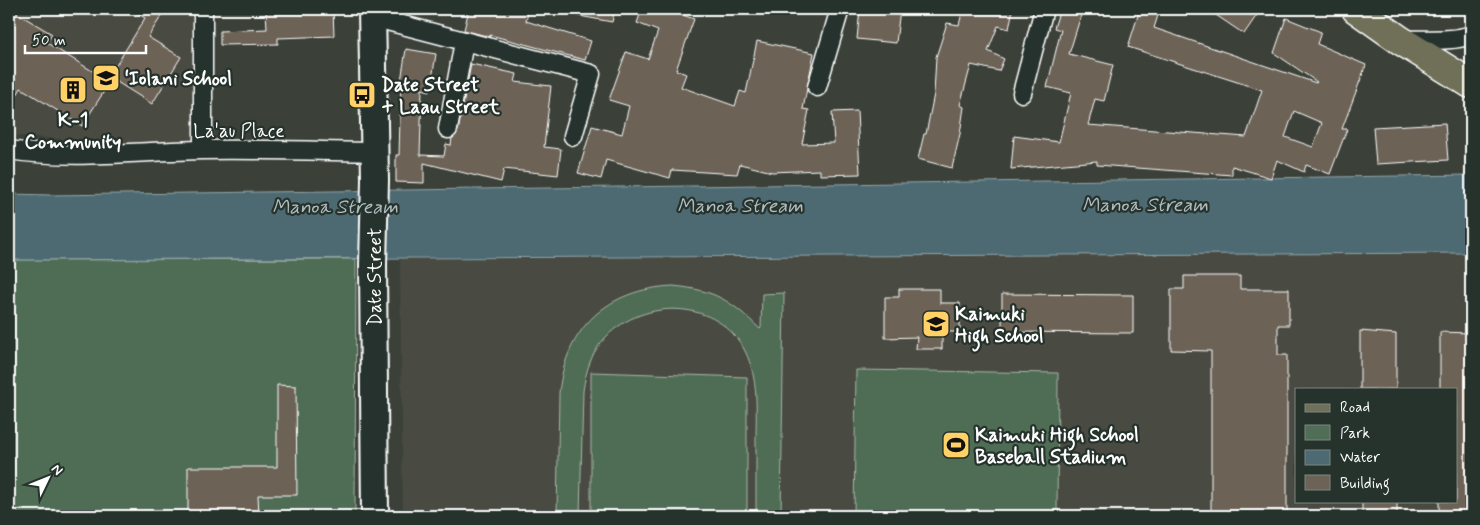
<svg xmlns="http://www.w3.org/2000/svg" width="1480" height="525" font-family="Mynerve,sans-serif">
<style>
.built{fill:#4a4b42;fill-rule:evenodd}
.green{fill:#506d55;stroke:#a8b6aa}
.water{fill:#4d6a73;stroke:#94a6ab}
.building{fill:#6d6256;stroke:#fff;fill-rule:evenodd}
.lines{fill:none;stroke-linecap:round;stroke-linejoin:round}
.street-casing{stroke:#fff;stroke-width:21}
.secondary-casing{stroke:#fff;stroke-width:30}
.primary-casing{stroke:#fff;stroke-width:31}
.highway-casing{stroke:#fff;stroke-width:31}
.street{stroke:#26332d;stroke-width:18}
.secondary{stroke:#26332d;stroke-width:26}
.primary{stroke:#706f59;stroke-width:28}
.highway{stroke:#706f59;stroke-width:28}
.labels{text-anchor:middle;stroke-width:4.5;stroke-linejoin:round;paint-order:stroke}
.poi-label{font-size:19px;font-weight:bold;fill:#fff;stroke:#26332d;text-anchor:start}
.street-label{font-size:19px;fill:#fff;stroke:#26332d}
.water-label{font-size:20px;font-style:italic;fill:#afbcc0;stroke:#26332d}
</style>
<rect width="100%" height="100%" fill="#3b4139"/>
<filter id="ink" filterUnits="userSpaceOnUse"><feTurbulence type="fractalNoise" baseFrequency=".02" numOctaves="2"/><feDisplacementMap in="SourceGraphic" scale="10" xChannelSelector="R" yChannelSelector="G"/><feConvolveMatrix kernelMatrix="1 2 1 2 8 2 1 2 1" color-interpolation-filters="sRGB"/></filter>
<g filter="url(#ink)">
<path class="built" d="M9,9h194v141l-194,-15z
M1471,253v263h-1068l-3,-257zM1296,389h160v112h-160z"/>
<path class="green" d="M356,259l-1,257h-346v-256z
M673,286c42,4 57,14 87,43l1,-1 1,-34 22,-1 -3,223h-25c0,-25 0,-50 0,-76 0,-30 3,-61 -11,-89 -26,-52 -101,-54 -139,-14 -15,15 -20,34 -23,54l-3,125h-23l2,-123c7,-66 49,-104 114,-107z
M856,370l202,3 -1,143h-203z
M591,372l156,5v139h-156z"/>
<path class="water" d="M1471,175v78l-1462,7v-66l41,1z"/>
<path class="building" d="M130,9h36l-18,28 33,20 -29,47 -43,-27 36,-59z
M333,9l1,27 -56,2v6l-58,1v-14l47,-2 -1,-18z
M469,9h60l-3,12 65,20 -6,19 -95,-25v2l-26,-7z
M574,9h41l-3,13 -38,-7z
M642,9h24l28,10 -18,51 10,4 -5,13 54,19 5,-15 6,2 11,-52 57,12 -11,56 6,1 -7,34 32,-1 -2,-31 25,-1 3,63 -40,1v-5l-48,2 -32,-8 -3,10 -65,-4 -2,8 -64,-18 -5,19 -23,-6 14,-47 30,8 7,-28 -20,-6 17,-48 22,7 10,-28 -21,-8z
M860,9h40l-4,34 -39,-4z
M963,9h50l-4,20 -11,-3 -10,25 16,8 -5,12 -28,-6 -11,40 4,2 -4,27 -8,34 -34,-9 6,-25h2l8,-40 2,-37 11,-34 12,2z
M1060,9h23l-14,45 44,11 -9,36 -9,-2 -7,26 158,12 16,-47 -134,-43 12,-38h20l-6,19 162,55 1,-1 -43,-29 12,-35 35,14 -4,12 49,21 -24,64h5l-17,45 -24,-9 -2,7 -27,-12 -6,18 -39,-12v9l-135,-10v-4l-86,8 3,-33 45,6 12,-49 -24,-6 14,-57 -7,-2zM1294,111l28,12 -9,24 -28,-10z
M1207,9h54l-17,25z
M15,12l37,22 -5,9 63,39 -28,44 -61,-38 -12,21v-85z
M406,49l30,5 -6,37 -8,-2 -2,66 24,1 2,-12 5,1 1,-7 6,-7 13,-67 46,10 -2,8 36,4 -7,61 17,2 -3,26 -54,-6 -3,13 -77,-19v20l-28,-1v-27h3l2,-74z
M1445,123l3,37 -72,4 -3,-37z
M1184,276h56v13h49v36h-11v30h9v160h-76v-164l-40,-1v-61h13z
M899,289h41v14h20v29h-18v17h-26l1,-12 -32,1v-41h14z
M1002,294l131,1v38l-131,-1z
M1360,331l36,3v55h-36z
M1440,332l31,1v183h-32v-15h17v-112h-16z
M277,385l19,1 1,109h-39l1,21h-71v-49h89z
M1362,501h35v15h-35z"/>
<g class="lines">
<defs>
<path id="street" d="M203,9v141
M372,17l219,57 -18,62
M1402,40c21,-1 50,2 69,-5
M817,87l23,-78
M1022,93l22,-84
M448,129l16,-87
M9,150c62,10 131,1 194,0 57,-1 114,1 171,2"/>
<path id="secondary" d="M372,9l3,171 -2,85 2,251"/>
<path id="primary" d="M1356,9l44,31 71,44"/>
<path id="highway" d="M1470,83h1"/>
</defs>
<use href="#street" class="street-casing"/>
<use href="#secondary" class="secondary-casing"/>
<use href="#primary" class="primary-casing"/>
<use href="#highway" class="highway-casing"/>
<use href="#street" class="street"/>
<use href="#secondary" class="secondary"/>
<use href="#primary" class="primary"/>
<use href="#highway" class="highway"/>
</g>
</g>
<defs>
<symbol id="school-square" viewBox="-11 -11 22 22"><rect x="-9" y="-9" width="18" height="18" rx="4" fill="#ffd166" stroke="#26332d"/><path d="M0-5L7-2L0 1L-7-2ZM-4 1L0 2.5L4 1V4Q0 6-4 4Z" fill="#111"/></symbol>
<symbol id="building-square" viewBox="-11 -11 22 22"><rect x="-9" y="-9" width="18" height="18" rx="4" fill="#ffd166" stroke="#26332d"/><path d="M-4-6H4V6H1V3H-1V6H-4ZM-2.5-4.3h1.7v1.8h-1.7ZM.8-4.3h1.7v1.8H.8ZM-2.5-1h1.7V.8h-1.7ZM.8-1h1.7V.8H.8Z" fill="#111"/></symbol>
<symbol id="bus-square" viewBox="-11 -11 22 22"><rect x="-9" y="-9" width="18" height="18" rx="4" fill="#ffd166" stroke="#26332d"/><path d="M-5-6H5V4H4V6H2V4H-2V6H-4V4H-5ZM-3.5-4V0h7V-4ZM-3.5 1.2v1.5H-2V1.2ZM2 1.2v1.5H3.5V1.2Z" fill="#111"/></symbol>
<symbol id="stadium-square" viewBox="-11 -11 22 22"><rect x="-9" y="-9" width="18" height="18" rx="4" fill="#ffd166" stroke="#26332d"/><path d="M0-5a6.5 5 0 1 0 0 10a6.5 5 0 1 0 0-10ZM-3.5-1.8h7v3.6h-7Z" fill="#111"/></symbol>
</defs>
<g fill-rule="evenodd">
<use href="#school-square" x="90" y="62" width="32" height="32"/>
<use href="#building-square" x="57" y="74" width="32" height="32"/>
<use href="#bus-square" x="346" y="79" width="32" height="32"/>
<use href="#school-square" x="920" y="308" width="32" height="32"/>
<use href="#stadium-square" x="940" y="429" width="32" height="32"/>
</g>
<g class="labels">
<g class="poi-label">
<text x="125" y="85">ʻIolani School</text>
<text x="381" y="91">Date Street<tspan x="381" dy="22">+ Laau Street</tspan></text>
<text x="73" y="126" text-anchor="middle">K-1<tspan x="73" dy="22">Community</tspan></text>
<text x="955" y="320">Kaimuki<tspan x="955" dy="22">High School</tspan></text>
<text x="975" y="441">Kaimuki High School<tspan x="975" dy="22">Baseball Stadium</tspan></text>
</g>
<g class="street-label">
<text x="239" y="137">La'au Place</text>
<text transform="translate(374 277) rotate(-90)" y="7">Date Street</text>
</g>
<g class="water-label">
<text x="1145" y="211">Manoa Stream</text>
<text x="740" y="212">Manoa Stream</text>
<text x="335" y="213">Manoa Stream</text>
</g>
</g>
<rect width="1480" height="525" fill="none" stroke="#26332d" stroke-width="30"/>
<rect x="15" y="15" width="1450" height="495" fill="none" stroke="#fff" stroke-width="2" filter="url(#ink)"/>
<rect x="1295" y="388" width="162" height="115" fill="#26332d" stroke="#7d8581"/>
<rect x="1305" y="404" width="25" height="8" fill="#706f59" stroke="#7d8581"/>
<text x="1340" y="412" font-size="15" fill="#ffffff">Road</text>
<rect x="1305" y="425" width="25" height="15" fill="#506d55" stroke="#7d8581"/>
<text x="1340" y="438" font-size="15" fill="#ffffff">Park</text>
<rect x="1305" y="450" width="25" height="15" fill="#4d6a73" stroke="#7d8581"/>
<text x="1340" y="462" font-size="15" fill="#ffffff">Water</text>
<rect x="1305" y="475" width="25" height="15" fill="#6d6256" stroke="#7d8581"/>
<text x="1340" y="488" font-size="15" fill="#ffffff">Building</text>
<g transform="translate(48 478) rotate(47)" stroke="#26332d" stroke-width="4" paint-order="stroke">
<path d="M0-4L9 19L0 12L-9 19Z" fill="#ffffff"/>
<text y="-8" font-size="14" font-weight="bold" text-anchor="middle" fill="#ffffff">N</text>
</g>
<path d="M25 45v8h121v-8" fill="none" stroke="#ffffff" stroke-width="2.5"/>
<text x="32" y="45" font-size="15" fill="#ffffff" stroke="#26332d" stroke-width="4" paint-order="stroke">50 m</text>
</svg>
